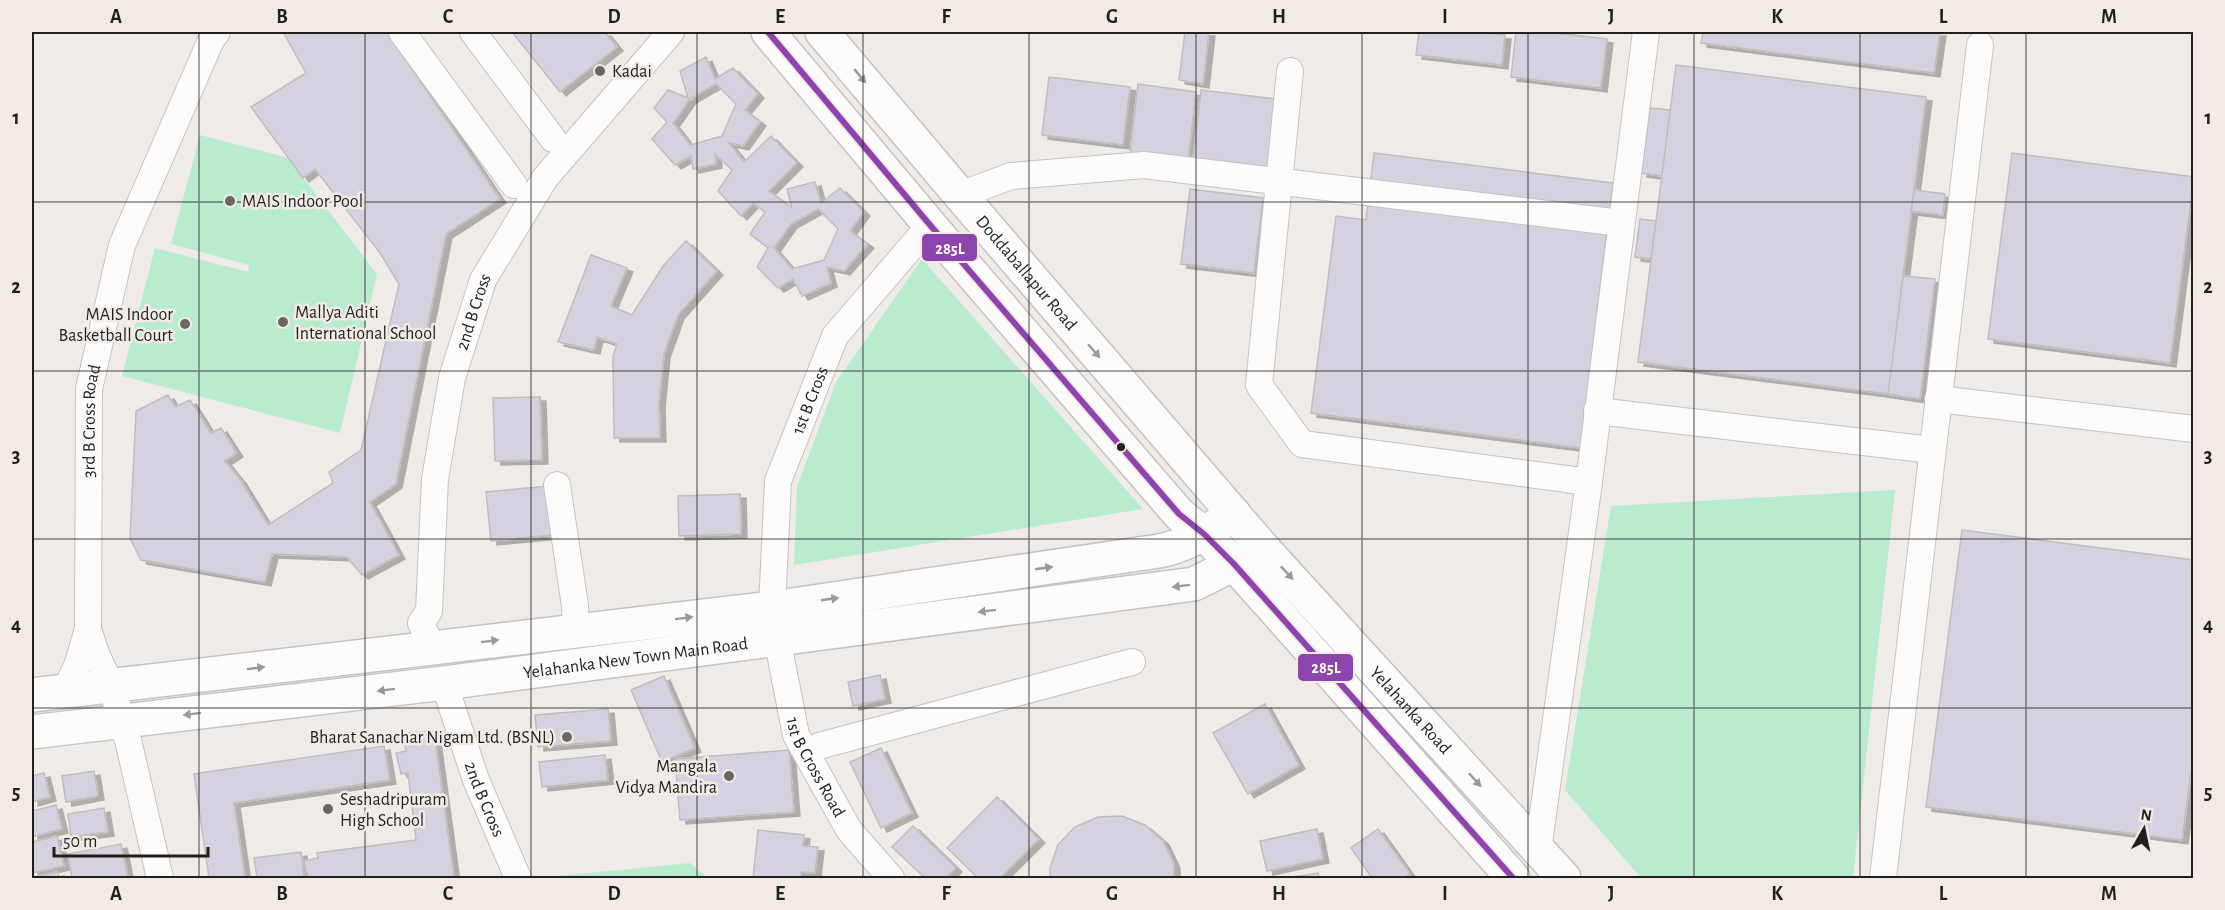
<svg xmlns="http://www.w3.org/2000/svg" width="2225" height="910" font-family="'Alegreya Sans',sans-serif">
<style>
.green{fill:#b9ecce}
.building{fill:#d6d1df;stroke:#bfbdbd;stroke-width:1.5;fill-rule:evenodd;filter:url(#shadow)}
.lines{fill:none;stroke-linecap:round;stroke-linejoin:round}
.minor-casing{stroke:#c5c2bf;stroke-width:28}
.major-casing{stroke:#c5c2bf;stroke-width:36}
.minor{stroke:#fdfcfc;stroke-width:26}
.major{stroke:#fdfcfc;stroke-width:33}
.bus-1-casing{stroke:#f2ebe5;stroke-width:10}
.bus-1{stroke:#8e44ad;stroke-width:6}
.oneway{fill:#9a9998}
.grid{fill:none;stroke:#211f1d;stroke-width:1.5;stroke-opacity:0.55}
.poi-dot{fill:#696664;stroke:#f2ebe5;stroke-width:2}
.bus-dot{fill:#211f1d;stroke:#f2ebe5;stroke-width:2}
.labels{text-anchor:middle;stroke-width:5;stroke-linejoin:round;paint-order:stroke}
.poi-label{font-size:18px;fill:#211f1d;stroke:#f2ebe5;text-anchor:start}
.street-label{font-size:18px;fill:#211f1d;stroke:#f2ebe5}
.line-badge{stroke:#f2ebe5;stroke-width:2}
.badge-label{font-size:16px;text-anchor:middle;font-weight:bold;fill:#fff}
.neatline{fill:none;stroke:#211f1d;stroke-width:2}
.grid-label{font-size:20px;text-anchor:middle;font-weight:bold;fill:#211f1d}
</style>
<defs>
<filter id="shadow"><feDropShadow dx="6" dy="4" stdDeviation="0" flood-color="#0004"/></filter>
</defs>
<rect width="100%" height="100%" fill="#efebe8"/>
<path class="green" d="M200,135l88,23 89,116 -37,159 -218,-57 33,-128 93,24 1,-7 -78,-21z
M922,259l221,250 -349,56 3,-78 39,-105z
M1895,490l-42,388h-212l-76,-88 46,-284z
M690,863l18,15h-170z"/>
<path class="building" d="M283,32h104l113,167 -54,35 -50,250 -26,18 29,53 -37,20 -15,-18 -75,-3 -7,28 -124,-22 -11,-22 6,-127 32,-16 7,12 15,-7 21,33 10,-5 16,25 -12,8 16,20 27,44 65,-42 -4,-11 32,-22 38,-166 -19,-31 -65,-84 -12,9 -52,-71 55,-34z
M512,32h93l12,15 -57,45z
M1185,32h24l-6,52 -24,-4z
M1419,32h54l32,3 -3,30 -86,-10z
M1516,32h31l60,7 -6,49 -90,-11z
M1703,32h237l-6,41 -233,-30z
M706,57l9,22 18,-11 25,26 -13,16 15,12 -17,24 -14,-3 15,19 27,-26 26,27 -28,28 23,17 -5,-19 28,-7 6,21 19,-15 24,24 -14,19 18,13 -24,27 -17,-4 4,16 -29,13 -9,-17 -15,9 -21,-21 11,-19 -18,-14 15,-22 -12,-9 -12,13 -23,-25 14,-21 -17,-16 1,10 -23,5 -2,-13 -16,9 -23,-26 15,-17 -13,-14 14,-18 20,8 -8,-27zM716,84l20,20 -14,32 -32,9 -17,-22 17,-24zM818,209l20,20 -14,31 -32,9 -18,-21 17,-24z
M1676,65l250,32 -38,297 -250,-32z
M1049,77l81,10 -7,58 -81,-10z
M1138,84l58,8 -8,69 -58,-7z
M1201,90l75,9 -8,70 -75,-9z
M1650,108l20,2 -8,66 -21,-3z
M1374,153l239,30 -16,129 9,1 -17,136 -278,-36 25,-197 30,4z
M2012,153l182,24 -24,186 -182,-24z
M1190,189l73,9 -9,75 -73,-9z
M1914,190l31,4 -2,21 -32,-4z
M1640,219l16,2 -5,38 -16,-2z
M686,241l31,30 -39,44 -14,39 -5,50 1,34h-46l-1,-82 4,-12 -20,-7 -3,13 -36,-8 33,-87 36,13 -16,38 21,9 31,-49z
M1903,276l32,3 -15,120 -32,-5z
M540,397l2,63 -47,1 -2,-63z
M548,486l5,49 -62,6 -5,-49z
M740,494l1,40 -62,2 -1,-40z
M1962,530l232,30v191l-12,89 -256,-33z
M880,675l5,24 -32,7 -5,-24z
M664,676l31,72 -33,14 -31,-72z
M1265,704l34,61 -51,29 -35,-61z
M608,709l3,32 -73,6 -3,-32z
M434,731l20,147h-146l-4,-17 14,-3 -1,-5 99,-13 -8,-67 -7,1 -5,-21 10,-2 -3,-18z
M384,746l6,34 -156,23 11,75h-36l-15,-104z
M881,748l31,65 -31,15 -31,-66z
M789,750l5,62 -114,8 -5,-61z
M605,755l3,25 -66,7 -3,-25z
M94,771l4,25 -32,6 -4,-26z
M44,773l6,24 -18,5v-26z
M997,797l42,42 -39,39h-22l-31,-30z
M56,805l6,24 -30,8v-26z
M104,808l4,24 -37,5 -3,-23z
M1122,816l23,9 18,16 11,23v14h-124v-10l8,-23 17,-18 23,-10z
M913,826l43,42 -10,10h-21l-33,-31z
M1317,829l6,30 -56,12 -7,-30z
M1378,829l32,45 -7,4h-31l-21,-30z
M758,830l46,5 -1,11 15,1 -3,26 -14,-1v6h-48z
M57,836l7,30 -32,7v-31z
M121,844l7,34h-56l-4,-24z
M301,852l3,26h-47l-3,-20z
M58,872l1,6h-27v-1z
M1318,873l1,5h-32z"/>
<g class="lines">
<defs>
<g id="minor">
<path d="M402,32l112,153"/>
<path d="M473,32l80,107"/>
<path d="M1290,71l-31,314 43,59 287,38"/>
<path d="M960,195l51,-19 133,-11 477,58"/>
<path d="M1938,399l256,30"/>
<path d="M1597,411l335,39"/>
<path d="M557,485l18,121 1,25"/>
<path id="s1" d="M772,608l6,-127 57,-145 95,-111"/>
<path id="s2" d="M777,638l19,97 53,95 42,48"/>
<path id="s3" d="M432,648l-11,-25 8,-12 6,-132 17,-101 31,-98 62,-102 126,-146"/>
<path id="s4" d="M444,683l32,97 42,98"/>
<path d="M65,691l12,-25 11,-37"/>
<path d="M819,746l313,-84"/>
<path d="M1538,850l51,-368 57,-450"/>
<path id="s5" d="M160,878l-32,-138 -17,-54 -14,-30 -9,-27 1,-240 33,-144 89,-205 6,-8"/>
<path d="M1883,878l97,-833"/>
</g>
<g id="major">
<path d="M768,32l162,193 249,289 25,20 30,30 279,314"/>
<path id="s6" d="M822,32l138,163 302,352 302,331"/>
<path d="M32,695l740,-87 387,-57c29,-5 51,-22 75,-37"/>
<path id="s7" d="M32,732l412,-49 750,-99 40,-20 28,-17"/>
</g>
</defs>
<use href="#minor" class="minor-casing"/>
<use href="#major" class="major-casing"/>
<use href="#minor" class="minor"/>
<use href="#major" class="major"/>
<defs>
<path id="bus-1" d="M768,32l162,193 249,289 25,20 30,30 279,314"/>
</defs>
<use href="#bus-1" class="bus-1-casing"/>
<use href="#bus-1" class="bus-1"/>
</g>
<defs><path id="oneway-solid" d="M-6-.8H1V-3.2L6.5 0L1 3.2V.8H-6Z" transform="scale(1.5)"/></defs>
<g class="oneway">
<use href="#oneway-solid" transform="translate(860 76) rotate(50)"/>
<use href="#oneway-solid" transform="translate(1094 351) rotate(49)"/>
<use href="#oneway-solid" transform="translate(1044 568) rotate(-8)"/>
<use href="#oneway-solid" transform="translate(1287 573) rotate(47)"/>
<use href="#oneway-solid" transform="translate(1181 586) rotate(173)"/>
<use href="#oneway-solid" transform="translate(830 599) rotate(-8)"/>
<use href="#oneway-solid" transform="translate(987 611) rotate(173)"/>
<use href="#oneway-solid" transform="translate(684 618) rotate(-7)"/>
<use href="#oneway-solid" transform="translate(490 641) rotate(-7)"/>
<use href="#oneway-solid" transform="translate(256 668) rotate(-7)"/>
<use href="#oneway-solid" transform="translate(386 690) rotate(173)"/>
<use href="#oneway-solid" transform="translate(192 714) rotate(173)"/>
<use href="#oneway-solid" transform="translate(1475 780) rotate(48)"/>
</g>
<path class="grid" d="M199,32v846M365,32v846M531,32v846M697,32v846M863,32v846M1029,32v846M1196,32v846M1362,32v846M1528,32v846M1694,32v846M1860,32v846M2026,32v846M32,202h2162M32,371h2162M32,539h2162M32,708h2162"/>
<g class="poi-dot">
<circle cx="600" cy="71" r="6"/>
<circle cx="230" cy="201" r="6"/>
<circle cx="283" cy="322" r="6"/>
<circle cx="185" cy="324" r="6"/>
<circle cx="567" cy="737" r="6"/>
<circle cx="729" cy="776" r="6"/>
<circle cx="328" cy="809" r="6"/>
</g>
<circle class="bus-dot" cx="1121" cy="447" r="5"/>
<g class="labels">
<g class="poi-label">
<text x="612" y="77">Kadai</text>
<text x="242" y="207">MAIS Indoor Pool</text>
<text x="295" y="318">Mallya Aditi<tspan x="295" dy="21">International School</tspan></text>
<text x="173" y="320" text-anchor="end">MAIS Indoor<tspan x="173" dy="21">Basketball Court</tspan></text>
<text x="555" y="743" text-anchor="end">Bharat Sanachar Nigam Ltd. (BSNL)</text>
<text x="717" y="772" text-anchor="end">Mangala<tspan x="717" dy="21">Vidya Mandira</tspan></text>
<text x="340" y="805">Seshadripuram<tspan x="340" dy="21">High School</tspan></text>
</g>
<g class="street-label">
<text dy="6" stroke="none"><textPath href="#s6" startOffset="316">Doddaballapur Road</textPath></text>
<text dy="6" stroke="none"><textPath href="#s3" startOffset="346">2nd B Cross</textPath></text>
<text dy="6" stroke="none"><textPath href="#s1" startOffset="214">1st B Cross</textPath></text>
<text dy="6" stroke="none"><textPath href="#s5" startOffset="468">3rd B Cross Road</textPath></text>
<text dy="6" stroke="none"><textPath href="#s7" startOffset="608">Yelahanka New Town Main Road</textPath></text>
<text dy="6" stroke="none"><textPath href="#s6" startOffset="898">Yelahanka Road</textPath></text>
<text dy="6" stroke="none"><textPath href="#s2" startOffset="136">1st B Cross Road</textPath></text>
<text dy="6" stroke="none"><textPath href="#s4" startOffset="123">2nd B Cross</textPath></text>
</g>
</g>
<g class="line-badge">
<rect x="921" y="233" width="57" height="29" rx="6" fill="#8e44ad"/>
<rect x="1297" y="653" width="57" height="29" rx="6" fill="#8e44ad"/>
</g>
<g class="badge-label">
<text x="950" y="254">285L</text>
<text x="1326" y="673">285L</text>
</g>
<rect width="2225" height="910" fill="none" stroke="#f2ebe5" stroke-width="66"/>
<g transform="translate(2144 829) rotate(9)" stroke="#f2ebe5" stroke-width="4.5" paint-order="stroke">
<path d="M0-4.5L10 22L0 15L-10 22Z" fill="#211f1d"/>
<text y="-9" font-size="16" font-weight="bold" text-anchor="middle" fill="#211f1d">N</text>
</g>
<path d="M54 847v9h154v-9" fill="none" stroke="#211f1d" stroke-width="3"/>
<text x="63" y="847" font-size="18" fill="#211f1d" stroke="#f2ebe5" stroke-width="4.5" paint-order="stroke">50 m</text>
<rect x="33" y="33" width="2159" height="844" class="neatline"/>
<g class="grid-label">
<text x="116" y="23">A</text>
<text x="282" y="23">B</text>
<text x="448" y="23">C</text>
<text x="614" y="23">D</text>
<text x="780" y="23">E</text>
<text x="946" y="23">F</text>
<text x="1112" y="23">G</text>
<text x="1279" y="23">H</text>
<text x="1445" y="23">I</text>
<text x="1611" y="23">J</text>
<text x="1777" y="23">K</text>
<text x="1943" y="23">L</text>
<text x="2109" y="23">M</text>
<text x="16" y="124">1</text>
<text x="2208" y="124">1</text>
<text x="16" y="293">2</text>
<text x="2208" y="293">2</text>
<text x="16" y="462">3</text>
<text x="2208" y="462">3</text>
<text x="16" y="631">4</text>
<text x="2208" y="631">4</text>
<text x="16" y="799">5</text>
<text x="2208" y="799">5</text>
<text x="116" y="900">A</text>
<text x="282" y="900">B</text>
<text x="448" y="900">C</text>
<text x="614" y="900">D</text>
<text x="780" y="900">E</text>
<text x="946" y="900">F</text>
<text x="1112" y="900">G</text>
<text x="1279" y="900">H</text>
<text x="1445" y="900">I</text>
<text x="1611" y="900">J</text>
<text x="1777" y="900">K</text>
<text x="1943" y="900">L</text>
<text x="2109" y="900">M</text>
</g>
</svg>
